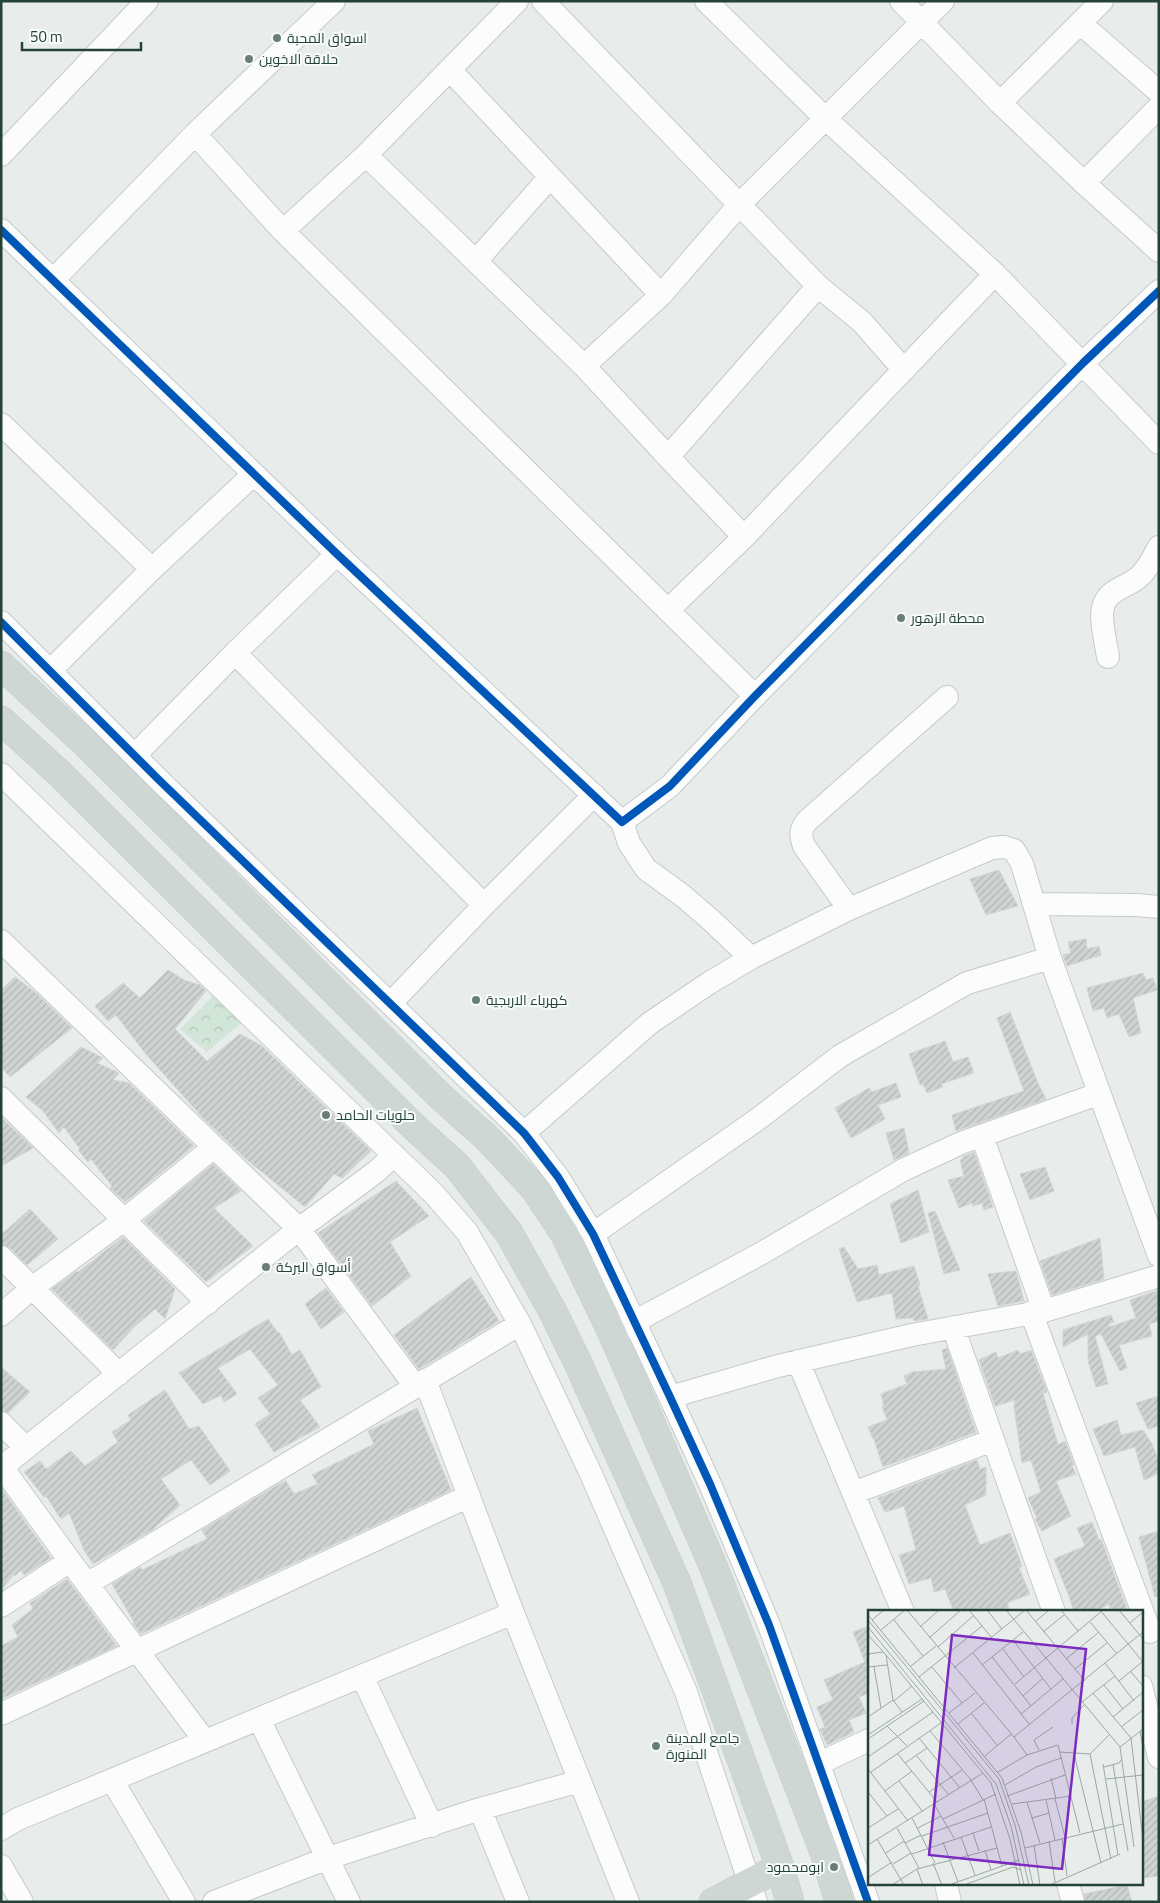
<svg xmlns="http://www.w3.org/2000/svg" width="1160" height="1903" font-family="'Titillium Web',Cairo,sans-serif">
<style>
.park{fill:url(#park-crowns)}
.building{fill:url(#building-hatch);stroke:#d1d6d4}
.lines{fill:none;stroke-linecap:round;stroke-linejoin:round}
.minor-casing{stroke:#c5cac8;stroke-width:24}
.major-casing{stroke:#c3ccc9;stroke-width:29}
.minor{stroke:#fcfcfc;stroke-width:22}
.major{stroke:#cfd7d5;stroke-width:28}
.cycleway-casing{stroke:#f7fbf9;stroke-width:11}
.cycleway{stroke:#0057b8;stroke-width:8}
.poi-dot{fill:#697e78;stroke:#f7fbf9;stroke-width:2}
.labels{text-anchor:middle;stroke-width:4;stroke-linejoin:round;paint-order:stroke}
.poi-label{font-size:14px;fill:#24423a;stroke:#f7fbf9;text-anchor:start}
.inset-road{fill:none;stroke:#9aa9a4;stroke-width:1}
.view{fill:#7b2cbf;fill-opacity:0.15;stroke:#7b2cbf;stroke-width:2.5}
.inset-edge{fill:none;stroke:#24423a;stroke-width:2.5}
</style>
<defs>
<pattern id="park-crowns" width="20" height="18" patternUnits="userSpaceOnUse" patternTransform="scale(1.25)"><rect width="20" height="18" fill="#d1e6d8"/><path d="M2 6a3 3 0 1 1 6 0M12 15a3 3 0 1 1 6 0" fill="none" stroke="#b3c6ba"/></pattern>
<pattern id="building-hatch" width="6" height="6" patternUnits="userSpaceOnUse" patternTransform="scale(1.25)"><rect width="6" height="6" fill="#cfd4d2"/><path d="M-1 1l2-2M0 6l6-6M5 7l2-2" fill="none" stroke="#b2b7b5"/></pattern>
</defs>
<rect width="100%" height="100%" fill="#e8edeb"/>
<path class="park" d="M216,993l30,26 -39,33 -27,-23z"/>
<path class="building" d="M999,870l19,36 -32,9 -16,-36z
M1086,939l1,10 12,-3 2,9 -34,11 -4,-11 8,-2 -3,-11z
M168,970l16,10 16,5 6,6 -31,38 32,32 33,-27 22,12 109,105 -29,27 -8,-4 -29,33 -59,-48 -43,-41 -58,-65 -29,-38 -8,6 -13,-15 28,-23 17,15z
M1143,973l3,7 7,-2 4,12 -24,8 8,35 -12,4 -10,-23 -12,4 -3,-10 -11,3 -6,-23z
M15,977l20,15 37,36 -62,49 -9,-10v-77z
M1010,1012l27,69 9,18 -90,32 -4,-16 72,-24 -27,-73z
M945,1041l8,21 15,-5 6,16 -33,11 2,3 -16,6 -4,-9 -3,1 -11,-31z
M81,1047l22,11 -6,5 22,10 -6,7 16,3 65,63 -69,56 -15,-14 2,-2 -21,-27 -3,3 -10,-12 2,-1 -16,-22 -5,6 -16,-22 -17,-14z
M896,1083l5,14 -23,8 7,14 -34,19 -16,-30 34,-20 3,4z
M1,1117l32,31 -32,18z
M904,1128l5,25 -15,7 -8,-27z
M974,1152l19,55 -9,3 -2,-7 -9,3 -1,-3 -13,5 -11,-28 16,-4 -4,-16 3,-1v-2z
M213,1164l28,27 -27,17 39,38 -47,36 -62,-61z
M1045,1167l9,24 -24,9 -10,-26z
M396,1181l33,35 -39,26 21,34 -39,30 -54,-73z
M918,1190l11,42 -28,11 -11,-39z
M30,1209l28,30 -31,26 -17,-17 -9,-4v-9z
M935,1211l25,59 -16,4 -16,-61z
M123,1237l52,52 -10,30 -10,-10 -22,19 -20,22 -61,-61 25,-18 1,1z
M1100,1238l4,41 -52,16 -12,-34z
M844,1247l14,22 19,-4 2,10 35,-9 6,19 -2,1 10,33 -14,2 -1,-3 -17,1 -4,-26 -35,9 -18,-53z
M1016,1271l8,30 -26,5 -10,-32z
M471,1277l28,44 -80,48 -25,-34z
M326,1288l18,24 -23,17 -16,-25z
M1159,1290v31l-10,3 3,12 -33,9 8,23 -7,3 -19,-37 -6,2 13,48 -12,3 -8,-26v-27l-25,13v-17l48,-15 3,7 -5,2v3l27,-9 -6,-18z
M268,1319l10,14 1,-1 13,23 8,-5 21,37 -21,13 20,27 -46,25 -19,-28 15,-10 -12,-16 20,-13 -28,-36 -32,19 19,26 -13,8 -3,-7 -18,9 -24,-31z
M947,1348l29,84 -93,35 -9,-28h-1l-5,-12 19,-7 -5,-14h2l-3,-12 26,-10 -3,-8 8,-4 34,-3 -4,-19z
M1018,1350l2,4 11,-4 16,42 -4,1 15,52 7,-4 9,24 -2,1 4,8 -20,7 15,35 -29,15 -6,-10 -1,-2 2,-1 -9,-20 13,-6 -10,-32 -9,3 -8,-57 1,-6 -20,6 -16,-46 17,-8 2,6z
M1,1367l29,25 -22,21 -7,-3z
M165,1390l24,39 10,-3 31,45 -20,14 -19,-25 -30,19 19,26 -28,25 -59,34 -9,-14 -15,-37 -8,6 -15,-23 -2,1 -20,-25 16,-11 6,8 25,-18 14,15 33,-24 -6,-10 19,-12 -3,-5z
M1159,1396v30l-11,3 -12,-26z
M417,1408l34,82 -310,144 -8,-11 1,-1 -22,-38 28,-17 2,3 65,-31 -5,-9 77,-46 7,-3 8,13 24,-10 -6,-9 62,-31 -6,-13z
M1117,1420l4,15 22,-5 9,14 7,17v12l-15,7 -9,-33 -31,9 -11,-27z
M977,1460l3,9 6,-2v28l-21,10 15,40 30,-12 12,33 -3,2 11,26 -23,9 3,9h-56l-9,-23 -11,3 -3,-14 -22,6 -10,-29 17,-5 -12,-44 -19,6 -7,-14z
M1,1488l50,70 -27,17 -3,-5 -6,6 -1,-2 -13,16z
M1092,1522l7,18 2,-1 27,73h-17l-2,-8 -15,8h-20l-5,-16 -15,-37 31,-13 -8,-18z
M1159,1531v65l-4,1 -16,-60z
M67,1579l50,67 -116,53v-53l17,-9 -6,-12 21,-16 -3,-6z
M869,1626v67l-10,4 7,16 -17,7 5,12 -27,13 -7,-16 5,-2 -8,-20 16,-7 -9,-20 41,-18 -12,-30z
M1159,1796v80l-18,2v-76z
M1127,1885l5,17h-46l-2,-8z"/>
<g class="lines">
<defs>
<path id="minor" d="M543,1l275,285 44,36 42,48
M706,1l120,118 169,155 164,169
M901,1l99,102 84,80 75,68
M1080,23l79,69
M450,70l211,225
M1000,103l102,-102
M195,134l88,97 472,465
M1,155l146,-154
M366,155l218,211 84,91 76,80
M1084,183l75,-76
M1,230l336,324 285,268 48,-36 85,-90 328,-333 76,-72
M283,231l83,-76 151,-154
M476,261l74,-84
M53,280l142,-146 139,-133
M584,366l77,-71 78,-90 204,-204
M1,424l151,145
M668,457l150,-171
M668,610l76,-73 251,-263
M1,622l156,156 367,355 34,44 35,57 77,163 40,87 59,141 99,277
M235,653l249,252
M1108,657c-2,-13 -6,-29 -6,-42 1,-27 23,-25 38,-39 9,-8 13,-19 19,-29
M51,670l101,-101 102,-95
M135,755l100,-102 102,-99
M1,774l433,420 33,38 53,92 71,150 95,218 70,210
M622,822l7,21 17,26 37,27 29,25 39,37
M1035,904l101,1 23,2
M849,909l-45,-63c-4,-11 -4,-16 3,-25l140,-124
M1,941l298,288 116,157
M391,1003l93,-98 110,-110
M1,1098l207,205
M524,1133l126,-110 59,-40 42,-25 98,-49 143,-61 12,-1 10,3 8,14 28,94 109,298
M982,1136l62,175
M593,1234l165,-115 82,-63 127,-73 83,-25
M1,1257l118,117
M1031,1312l119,320
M1,1315l31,-27 92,-68 90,-73
M953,1327l101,285
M621,1329l141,-76 141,-83 58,-27 137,-49
M798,1361l105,251
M425,1380l88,233 115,289
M670,1397l108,-31 134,-31 132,-24 115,-35
M1,1423l25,25
M2,1467l68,94 135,180
M1,1468l298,-239 78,-58 17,-16
M853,1493l140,-53
M87,1584l433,-260
M1,1606l69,-45
M362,1676l70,150
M1141,1686l18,71
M1,1714l468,-218
M259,1719l90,183
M820,1763l49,-23
M112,1780l72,122
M480,1809l38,93
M1,1829l17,-10 495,-206
M1,1866l21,36
M946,1884l4,18
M1068,1884l5,18
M214,1902l114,-44 152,-49 100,-28"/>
<path id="major" d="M1,665l86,80 354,352 47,42 46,49 30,45 48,100 102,235 110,284 15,50
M1,720l59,54 353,352 44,40 52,67 43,77 25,51 100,222 103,284 10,35
M713,1902l67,-35"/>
</defs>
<use href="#minor" class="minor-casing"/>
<use href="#major" class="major-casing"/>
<use href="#minor" class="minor"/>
<use href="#major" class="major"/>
<defs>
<path id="cycleway" d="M1,230l336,324 285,268 48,-36 85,-90 328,-333 76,-72
M1,622l156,156 367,355 34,44 35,57 77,163 40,87 59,141 99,277"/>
</defs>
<use href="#cycleway" class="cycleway-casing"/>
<use href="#cycleway" class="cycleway"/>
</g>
<g class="poi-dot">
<circle cx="277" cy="38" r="5"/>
<circle cx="249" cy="59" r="5"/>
<circle cx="901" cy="618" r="5"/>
<circle cx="476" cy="1000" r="5"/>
<circle cx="326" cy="1115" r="5"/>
<circle cx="266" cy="1267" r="5"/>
<circle cx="656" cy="1746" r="5"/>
<circle cx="834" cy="1867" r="5"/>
</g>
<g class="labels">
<g class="poi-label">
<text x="287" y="43">اسواق المحبة</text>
<text x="259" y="64">حلاقة الاخوين</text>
<text x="911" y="623">محطة الزهور</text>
<text x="486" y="1005">كهرباء الاربجية</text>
<text x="336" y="1120">حلويات الحامد</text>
<text x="276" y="1272">أسواق البركة</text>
<text x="666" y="1743">جامع المدينة<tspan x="666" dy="16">المنورة</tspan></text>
<text x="824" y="1872" text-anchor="end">ابومحمود</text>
</g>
</g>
<g transform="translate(868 1610)">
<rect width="275" height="275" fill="#e8edeb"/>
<path class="inset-road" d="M39,0l107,127 129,-105M101,0l23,28M119,0l15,19M138,0l114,137 14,100M158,0l59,71M193,0l17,21M232,0l43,52M251,0l24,29M0,5l134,163 19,54 12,53M0,10l131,159 16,46 14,60M4,10l12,-10M26,10l29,36M167,12l14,-12M222,12l27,32M262,13l13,-11M0,17l128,157 15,42 13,59M52,17l19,-17M13,20l24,-20M175,22l21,-17M1,26l17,19 7,45 9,12M61,28l32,-28M145,30l38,49M70,37l35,-31M135,39l21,28M105,43l57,72M0,44l15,-2M18,45l105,128 19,56 10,46M124,47l39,49M198,49l33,-27M237,53l29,38M114,55l41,-33M43,56l25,-20M0,57l19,-2M6,57l7,41M64,57l30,36M86,58l71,-58M207,59l32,-26M263,62l12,14M51,67l63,-51M251,71l23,-19M147,74l88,-74M236,75l19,24M225,83l38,45 12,102M155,86l20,-18M26,91l18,-15M214,92l33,-26M81,103l26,-20M103,103l26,32M153,104l42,-35M0,107l25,-17M245,107l30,-25M90,114l26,-21M204,114v-6l12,-13M19,116l20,20M253,117l22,-17M62,121l41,49 12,20M272,121l3,17M0,125l54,-36M146,127l13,18M51,128l41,50M0,129l56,-38M252,137l23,-18M171,140l-5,-10 19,-13M192,142l30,2 19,-19M29,143l40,49M206,144l27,109M222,144l21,105M48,145l33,40M117,146l26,-22M0,147l65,-45M37,153l22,-15M235,154l15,91M245,155l15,86M236,157l15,-4 3,-4M0,159l40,52M3,162l70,-49M130,162l29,-17 31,-10 22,88M183,168l5,21M238,169l37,-4M31,171l24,31M137,175l31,-18 25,-9M17,181l27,-20M0,182l19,24M61,182l33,-22M139,186l58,-21M116,189l18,67M187,189l10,38M178,190l9,40M159,192l13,41M66,194l20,34M144,194l59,-8M44,208l23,45M164,208l17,-5M75,209l53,-25M0,218l30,-19M29,218l22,40M50,218l23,-12M105,223l6,18M54,226l66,-23M93,227l14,38M194,228l5,38M9,229l27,46M181,231l6,41M75,232l15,40M37,233l16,-8M0,235l115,-72M166,235l6,40M157,238l98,-24M117,240l6,20M18,243l18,-12M44,244l79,-27M65,253l9,22M25,254l18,-11M49,259l6,16M1,267l23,-15M24,275l25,-16 80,-21M81,275l70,-25M96,275l49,-18 8,3M182,275l70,-31"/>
<path class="view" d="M84,25l134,14 -24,220 -133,-14z"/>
<rect width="275" height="275" class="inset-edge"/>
</g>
<rect width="1160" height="1903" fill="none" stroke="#24423a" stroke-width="5"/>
<path d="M22 42v8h119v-8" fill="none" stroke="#24423a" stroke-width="2.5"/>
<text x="30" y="42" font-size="15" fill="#24423a" stroke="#f7fbf9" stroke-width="4" paint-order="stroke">50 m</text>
</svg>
